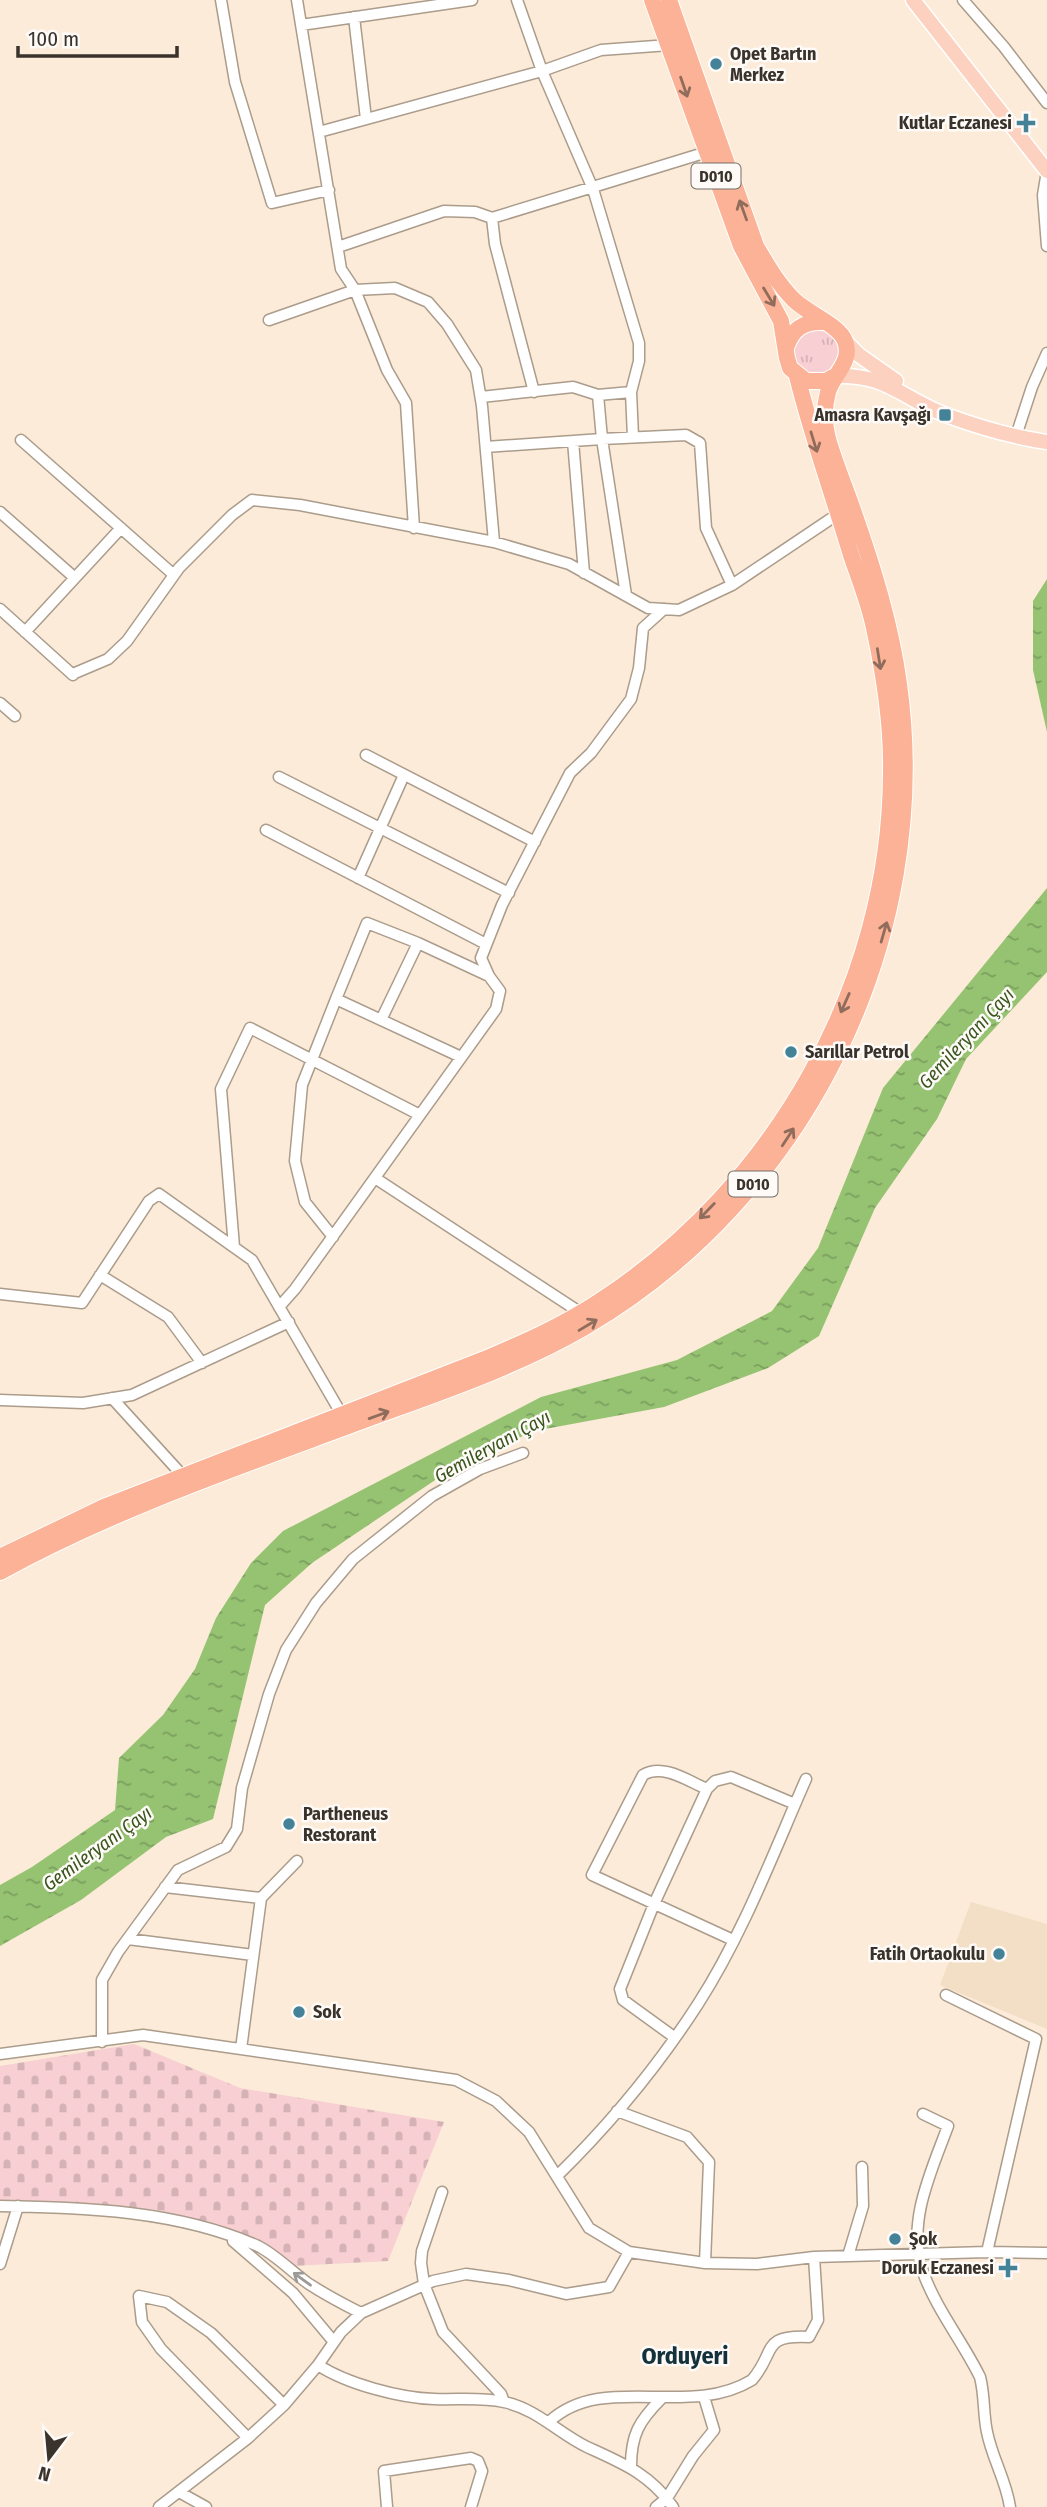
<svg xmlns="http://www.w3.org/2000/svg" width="1047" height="2507" font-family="'Fira Sans Condensed',sans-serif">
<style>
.built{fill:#f3dec6}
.grass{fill:url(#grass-tufts)}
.cemetery{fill:url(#cemetery-stones)}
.water{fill:url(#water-ripples)}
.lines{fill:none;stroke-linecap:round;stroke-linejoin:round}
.minor-casing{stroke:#ab9c8b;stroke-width:13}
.major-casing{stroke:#fff;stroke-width:17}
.highway-casing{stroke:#fff;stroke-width:18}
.minor{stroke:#fff;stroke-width:10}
.major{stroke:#fdd1c0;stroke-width:14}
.highway{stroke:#fbb296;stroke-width:16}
.oneway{stroke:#906c5c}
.oneway2{stroke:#9c9996}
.poi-dot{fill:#448297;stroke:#fefaf7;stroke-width:2.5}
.labels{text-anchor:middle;stroke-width:5;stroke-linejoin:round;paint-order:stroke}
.shield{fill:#fefaf7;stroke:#746f69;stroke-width:2}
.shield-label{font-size:16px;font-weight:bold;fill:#39332c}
.poi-label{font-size:18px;font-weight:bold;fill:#39332c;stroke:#fefaf7;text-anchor:start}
.water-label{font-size:19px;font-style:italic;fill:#39561e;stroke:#fefaf7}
.district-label{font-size:24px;font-weight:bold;fill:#14323c;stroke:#fefaf7}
</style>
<defs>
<pattern id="grass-tufts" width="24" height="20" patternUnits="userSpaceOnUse" patternTransform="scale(1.75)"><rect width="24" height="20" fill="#f8cfd3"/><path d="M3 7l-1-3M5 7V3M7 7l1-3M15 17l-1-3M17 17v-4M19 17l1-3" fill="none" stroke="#d5b2b5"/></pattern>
<pattern id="cemetery-stones" width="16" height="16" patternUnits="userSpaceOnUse" patternTransform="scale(1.75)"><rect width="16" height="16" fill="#f8cfd3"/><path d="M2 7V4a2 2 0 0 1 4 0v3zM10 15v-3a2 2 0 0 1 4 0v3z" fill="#d5b2b5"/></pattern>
<pattern id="water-ripples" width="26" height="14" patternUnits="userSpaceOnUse" patternTransform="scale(1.75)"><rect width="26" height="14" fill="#96c372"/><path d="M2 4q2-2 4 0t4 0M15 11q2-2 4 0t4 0" fill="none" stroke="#7b9f5e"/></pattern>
</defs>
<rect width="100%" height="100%" fill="#fbebd8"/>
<path class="built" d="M971,1902l76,22v105l-107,-44z"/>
<path class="grass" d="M794 352a22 22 0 1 1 44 0a22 22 0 1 1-44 0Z"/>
<path class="cemetery" d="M134,2044l106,44 204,34 -56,139 -96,5 -33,-23 -205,-39 -54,-4v-134z"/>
<path class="water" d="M1047,579v153l-14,-62v-69z
M1047,888v84l-81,87 -29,60 -62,89 -56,128 -51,32 -104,39 -130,24 -78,35 -144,97 -47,42 -52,214 -47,18 -85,63 -81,46v-61l32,-18 83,-57 4,-52 44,-43 32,-46 21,-51 35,-55 32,-32 258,-134 136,-37 95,-49 46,-63 65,-160z"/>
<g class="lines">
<defs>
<path id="minor" d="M221,0l14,82 37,121 57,-13
M297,0l44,269 14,21 40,-2 33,14 19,22 29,46 6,36 12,136
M517,0l25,71 51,118 46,154v18l-8,31 2,45
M963,0l41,47 43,56
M354,17l12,102
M301,25l171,-25
M319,132l223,-61 59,-21 68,-5
M1047,171l-4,24 4,51
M338,247l106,-36 31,1 17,6
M269,320l86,-30 32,80 19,33 8,125
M534,392l-39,-148 -3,-26 215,-66
M598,395l33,-3
M481,397l92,-10 25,8 4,44 24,156
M1016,436l16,-49 15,-34
M21,440l153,135
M573,441l11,132
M486,447l116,-8 84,-4 14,8 6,85 26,57
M0,512l75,66
M0,609l73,66
M25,632l96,-104
M75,673l33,-14 19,-18 52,-73 53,-53 20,-15 48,5 194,37 75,22 79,44 31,2 53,-25 106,-71
M0,703l15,13
M366,755l169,87
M279,777l230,116
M266,830l220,114
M358,878l46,-103
M336,999l31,-76 51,20
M381,1020l37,-77 71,33
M375,1178l206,135
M333,1237l-28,-35 -10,-41 7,-76 34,-86 125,58
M234,1247l-13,-158 29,-61 170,87
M100,1275l68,42 34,46
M0,1294l82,9 67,-102 10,-7 93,66 90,155
M279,1307l16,-18 201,-280 4,-18 -11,-15 -8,-18 21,-53 68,-132 21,-20 40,-54 8,-31 4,-40 21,-19
M112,1398l71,78
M0,1400l83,3 49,-8 157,-73
M707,1789c-19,-8 -44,-26 -64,-14l-51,100 141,65
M165,1887l96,11
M128,1939l125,16
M946,1995l90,44 -49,213
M674,2037l-51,-37 -3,-11 34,-85 53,-115 8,-8 16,-4 64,27
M102,2042v-62l16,-28 60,-82 48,-23 11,-18 5,-41 27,-94 17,-44 30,-47 37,-44 79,-63 48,-27 43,-16
M241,2049l20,-151 36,-37
M0,2054l143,-19 313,45 40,21 33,31 60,96 40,24 76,11 52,1 57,-7 173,-5 60,1
M617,2111l70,26 22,25 -4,101
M923,2114l25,12c-17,46 -42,97 -25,146 13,37 40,70 57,105 5,19 3,37 7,55 5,26 19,48 23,75
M557,2176c53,-52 101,-110 141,-172 45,-70 75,-150 108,-225
M442,2192l-20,59 -1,12 3,21 19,48 58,62 3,8
M0,2206c88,2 176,4 258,40 18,9 35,27 51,38 17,11 34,20 52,29
M233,2241l60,52 41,49
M629,2252l-20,35 -43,7 -57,-14 -43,-6 -33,7 -72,32 -20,19 -23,33c29,19 82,33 116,34 23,1 47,-2 70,3 33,7 54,31 83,45 35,16 63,27 86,60
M848,2256l15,-50 -1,-39
M0,2264l18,-58
M550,2421c54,-49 138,-2 202,-41 25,-29 8,-45 57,-43l9,-17 -4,-63
M248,2438l-87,-89 -19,-27 -3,-26 28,6 44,31 73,72
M631,2466c0,-31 8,-45 30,-67
M179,2492l27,15
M159,2507l89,-69 36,-33 34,-40
M387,2507l-3,-36 87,-13 7,3 4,10 -11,36
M656,2507l11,-9 26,-42 21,-26 -10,-33"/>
<path id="major" d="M913,0l134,171
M845,341l14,14 37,26
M835,376c53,-2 66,22 111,39 32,12 67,22 101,27"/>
<path id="highway" d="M652,0l89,246 40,75 6,37 3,10 16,13h20l9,-5
M786,348c6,-19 18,-27 37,-26
M0,1557l104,-50 381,-148c40,-17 79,-34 115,-58 176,-115 290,-317 291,-528 1,-47 -7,-99 -17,-145 -5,-25 -15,-49 -23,-73 -18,-60 -39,-118 -54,-179
M0,1572c114,-63 244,-107 367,-153 74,-27 149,-52 218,-92 221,-129 349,-389 314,-643 -8,-59 -26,-117 -46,-174 -8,-23 -18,-47 -25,-71 -4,-15 -4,-32 0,-47 5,-18 25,-30 17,-51 -6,-16 -38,-28 -51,-41 -16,-16 -27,-35 -38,-54l-87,-246"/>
</defs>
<use href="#minor" class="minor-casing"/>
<use href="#major" class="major-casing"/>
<use href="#highway" class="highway-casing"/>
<use href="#minor" class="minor"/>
<use href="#major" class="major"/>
<use href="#highway" class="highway"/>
</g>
<defs><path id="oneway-shaft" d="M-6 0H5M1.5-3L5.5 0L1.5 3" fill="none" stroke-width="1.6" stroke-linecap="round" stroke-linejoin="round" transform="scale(1.75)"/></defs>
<g class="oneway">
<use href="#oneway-shaft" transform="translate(684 87) rotate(71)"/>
<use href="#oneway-shaft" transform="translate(743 210) rotate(-110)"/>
<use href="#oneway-shaft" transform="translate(769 297) rotate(59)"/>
<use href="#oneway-shaft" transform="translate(814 442) rotate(73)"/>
<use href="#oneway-shaft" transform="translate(879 659) rotate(81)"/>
<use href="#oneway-shaft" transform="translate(884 932) rotate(-74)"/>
<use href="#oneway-shaft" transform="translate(845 1003) rotate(114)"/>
<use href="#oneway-shaft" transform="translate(788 1137) rotate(-57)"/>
<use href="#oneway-shaft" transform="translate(707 1211) rotate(134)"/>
<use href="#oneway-shaft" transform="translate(588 1325) rotate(-31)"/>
<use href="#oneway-shaft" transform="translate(379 1415) rotate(-20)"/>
</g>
<use class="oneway2" href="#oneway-shaft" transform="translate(302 2279) rotate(-144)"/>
<g class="poi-dot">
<circle cx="716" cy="64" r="7"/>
<path d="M1022.5 112.5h7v7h7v7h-7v7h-7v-7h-7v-7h7z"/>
<rect x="938" y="408" width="14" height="14" rx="3.5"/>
<circle cx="791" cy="1052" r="7"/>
<circle cx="289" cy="1824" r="7"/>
<circle cx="999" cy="1954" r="7"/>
<circle cx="299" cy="2012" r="7"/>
<circle cx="895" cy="2239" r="7"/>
<path d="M1004.5 2257.5h7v7h7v7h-7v7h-7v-7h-7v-7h7z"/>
</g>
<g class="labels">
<g class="shield">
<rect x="691.5" y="163.5" width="49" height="25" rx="5"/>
<rect x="728.5" y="1171.5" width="49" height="25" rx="5"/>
</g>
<g class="shield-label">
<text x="716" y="182">D010</text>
<text x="753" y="1190">D010</text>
</g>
<g class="poi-label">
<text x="730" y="60">Opet Bartın<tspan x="730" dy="21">Merkez</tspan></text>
<text x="1012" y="129" text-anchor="end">Kutlar Eczanesi</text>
<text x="931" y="421" text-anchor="end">Amasra Kavşağı</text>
<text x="805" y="1058">Sarıllar Petrol</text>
<text x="303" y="1820">Partheneus<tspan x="303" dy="21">Restorant</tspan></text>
<text x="985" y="1960" text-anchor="end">Fatih Ortaokulu</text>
<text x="313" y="2018">Sok</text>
<text x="909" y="2245">Şok</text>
<text x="994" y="2274" text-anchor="end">Doruk Eczanesi</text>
</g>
<g class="water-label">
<text transform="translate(966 1038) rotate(-47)" y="7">Gemileryanı Çayı</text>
<text transform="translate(492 1446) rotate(-29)" y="7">Gemileryanı Çayı</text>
<text transform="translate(97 1848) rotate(-36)" y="7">Gemileryanı Çayı</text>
</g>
<g class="district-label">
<text x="685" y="2364">Orduyeri</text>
</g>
</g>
<g transform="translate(49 2458) rotate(196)" stroke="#fefaf7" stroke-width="5" paint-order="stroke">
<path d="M0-5L12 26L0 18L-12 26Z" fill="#39332c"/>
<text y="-10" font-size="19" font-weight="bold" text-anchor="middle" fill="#39332c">N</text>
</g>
<path d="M18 46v10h159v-10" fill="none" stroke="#39332c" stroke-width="3.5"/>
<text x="28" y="46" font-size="21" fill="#39332c" stroke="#fefaf7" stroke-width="5" paint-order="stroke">100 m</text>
</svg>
